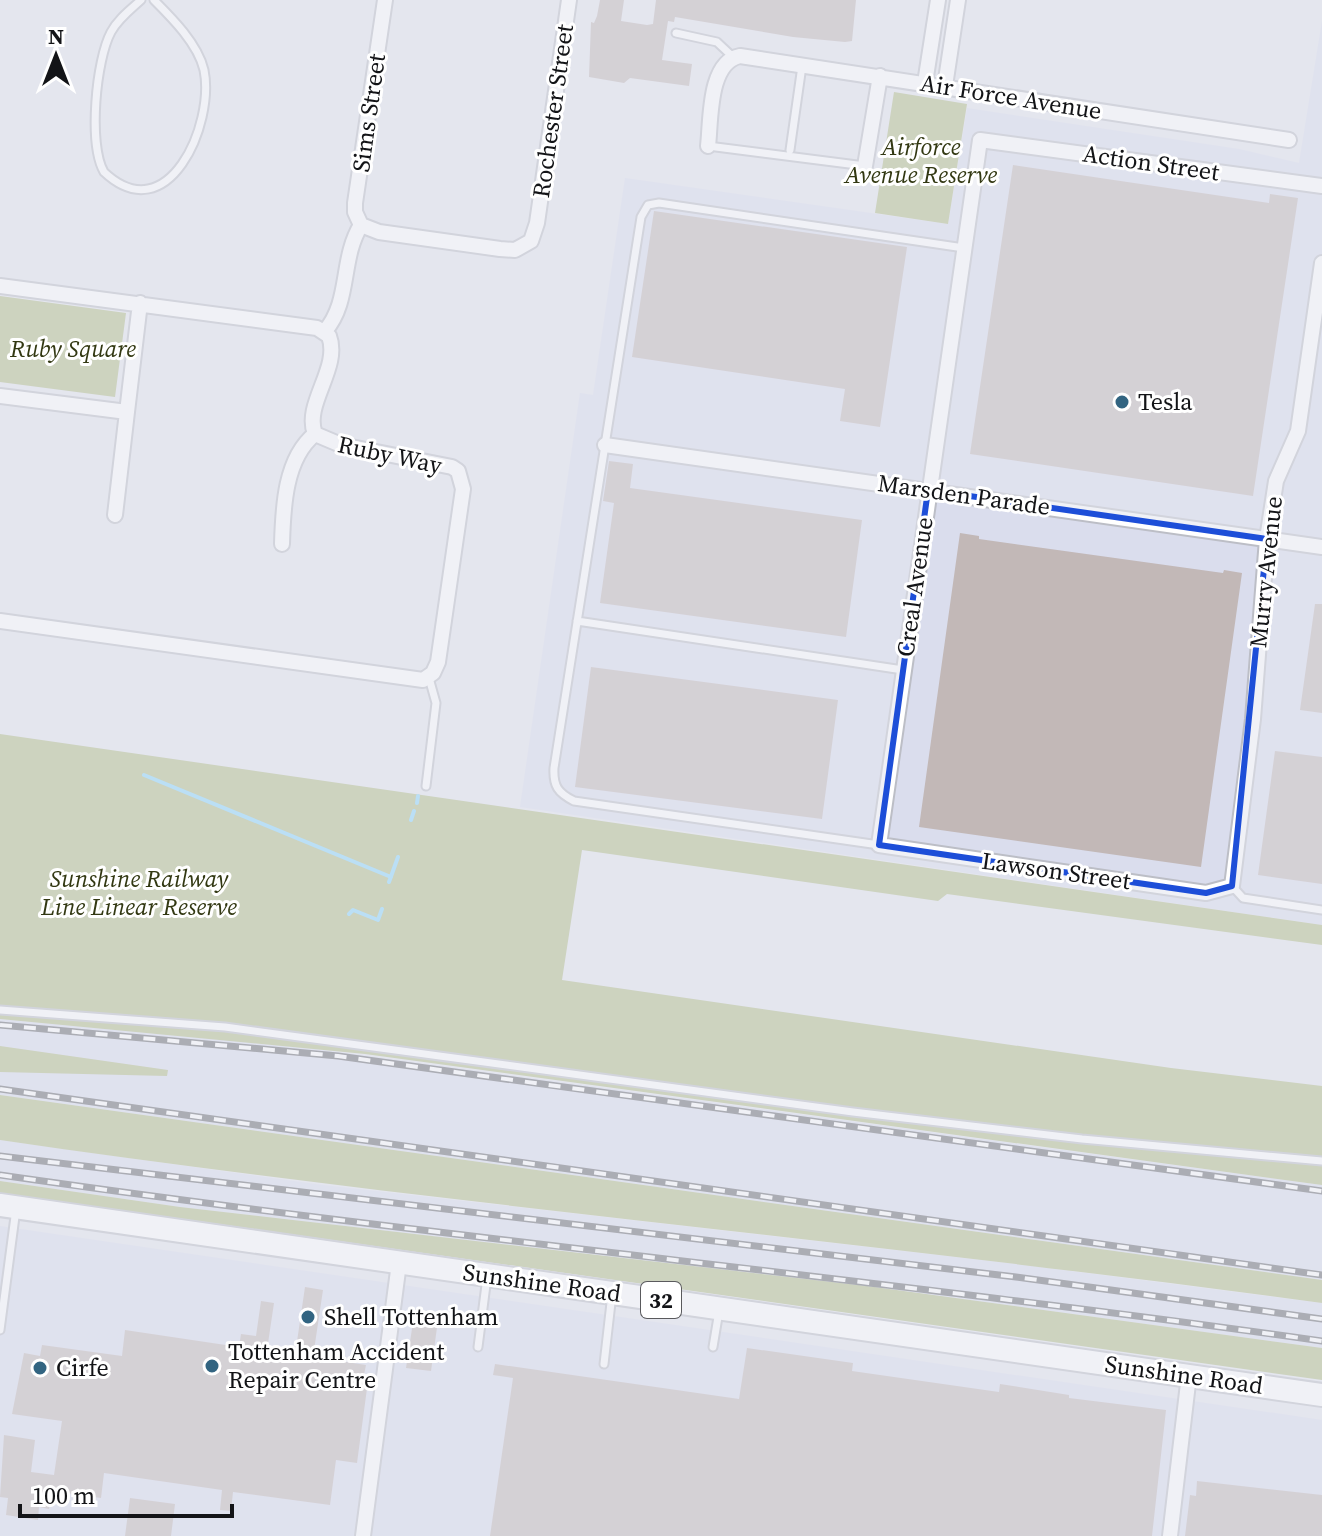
<svg xmlns="http://www.w3.org/2000/svg" width="1322" height="1536" font-family="'Source Serif 4',serif">
<style>
.built{fill:#dadded}
.green{fill:#b1bc86}
.lines{fill:none;stroke-linecap:round;stroke-linejoin:round}
.stream{stroke:#89d7fc;stroke-width:4}
.building{fill:#c2b8b7}
.lane-casing{stroke:#bcbec6;stroke-width:11}
.street-casing{stroke:#bcbec6;stroke-width:18}
.primary-casing{stroke:#bcbec6;stroke-width:26}
.lane{stroke:#fff;stroke-width:7}
.street{stroke:#fff;stroke-width:14}
.primary{stroke:#fff;stroke-width:22}
.rail-casing{stroke:#66686d;stroke-width:7}
.rail{stroke:#fff;stroke-width:4;stroke-dasharray:12;stroke-linecap:butt}
.marked{fill:none;stroke:#1d4ed8;stroke-width:6;stroke-linejoin:round}
.poi-dot{fill:#326481;stroke:#fff;stroke-width:3}
.labels{text-anchor:middle;stroke-width:6;stroke-linejoin:round;paint-order:stroke}
.shield{fill:#fff;stroke:#5a5a5d;stroke-width:2}
.shield-label{font-size:22px;font-weight:bold;fill:#131417}
.street-label{font-size:24px;fill:#131417;stroke:#fff}
.park-label{font-size:24px;font-style:italic;fill:#323812;stroke:#fff}
.poi-label{font-size:24px;fill:#131417;stroke:#fff;text-anchor:start}
</style>
<rect width="100%" height="100%" fill="#e4e6ee"/>
<path class="built" d="M1322,21v904l-802,-118 60,-414 13,2 32,-217 323,46 19,-116 272,41 60,14z
M0,1019l279,25 1043,141v95l-1322,-185z
M0,1140l323,45 685,78 314,40v45l-455,-62 -687,-79 -180,-26z
M0,1226l1322,194v116h-1322z"/>
<path class="green" d="M894,92l73,12 -19,120 -73,-11z
M0,296l126,17 -11,84 -115,-15z
M0,734l1322,191v20l-375,-51 -9,7 -356,-51 -20,130 609,88 151,18v99l-957,-131 -365,-35z
M0,1046l168,24 -1,6 -167,-4z
M0,1095l1322,185v23c-440,-60 -883,-99 -1322,-163z
M0,1181l180,26 687,79 455,62v32l-1322,-187z"/>
<g class="lines">
<path class="stream" d="M144,775l247,102
M417,803l1,-7
M411,820l3,-9
M389,882l9,-25
M349,914l4,-4 25,10 4,-11"/>
</g>
<path class="building" d="M600,0h24l-3,21 26,4 6,-1 3,-24h200l-4,41 -7,1 -52,-5 -118,-20 -1,5 -6,-1 -6,39 30,4 -3,22 -59,-8 -6,5 -35,-6 2,-55 3,1 3,-7z
M1013,165l256,38 1,-9 28,4 -45,298 -283,-42z
M654,211l253,36 -27,180 -40,-6 5,-32 -213,-32z
M609,461l24,3 -3,24 232,32 -16,117 -246,-34 14,-100 -11,-2z
M960,533l19,3v3l244,34 1,-3 18,3 -41,294 -282,-40z
M1315,604h7v109l-22,-3z
M591,667l247,33 -16,119 -247,-32z
M1275,751l47,6v127l-64,-9z
M305,1287l18,3 -10,67 53,8 -3,15 5,1 -11,82 -21,-3 -6,45 -97,-13 -2,19 -11,-1 2,-20 -118,-17 -3,25 -49,-7 -3,18 -10,-2 -1,13 -32,-5 2,-17 -8,-1 4,-62 31,5 -4,32 23,3 8,-54 -50,-7 12,-61 16,3 2,-11 80,11 3,-26 114,17 2,-13 15,2 5,-35 13,2 -7,47 28,5z
M415,1309l24,4 -8,58 -25,-3z
M747,1348l106,15 -1,8 147,21 1,-8 69,11v3l97,12 -14,126h-662l23,-158 -20,-3 2,-11 244,35z
M1197,1481l125,14v41h-137l5,-41 6,1z
M130,1498l45,6 -4,32h-46z"/>
<g class="lines">
<defs>
<path id="lane" d="M141,0c-11,10 -23,19 -30,32 -15,28 -23,112 -7,140 64,60 111,-48 100,-102 -6,-26 -32,-52 -50,-70
M676,33l41,9 16,15
M708,146l157,20
M790,150l12,-84
M577,621l326,49
M426,786l10,-83 -7,-25
M879,845l-305,-44c-16,-8 -21,-15 -20,-33l87,-551 7,-12 11,-2 305,45
M1232,886l11,12 79,12
M0,1010l225,17 628,85 229,27 240,22
M0,1330l16,-121
M478,1347l9,-70
M713,1347l6,-36
M604,1364l8,-70"/>
<path id="street" d="M925,83l13,-83
M945,86l13,-86
M708,146c3,-25 0,-84 32,-90l549,84
M865,166l15,-90
M1322,186l-342,-46 -101,705 327,48 26,-7 21,-167 14,-180 9,-58 22,-50 24,-168
M361,225l18,7 121,17 15,1 16,-9 6,-18 32,-223
M361,225l-6,-13v-9l30,-203
M0,286l317,42 12,8c12,32 -26,68 -14,98l26,11 111,22 6,4 5,18 -25,173 -5,11 -10,7 -423,-59
M325,331c26,-30 15,-72 36,-106
M0,396l127,16 13,-109
M605,445l717,102
M115,515l12,-103
M282,544c1,-37 3,-86 33,-110
M363,1536l36,-273
M1170,1536l19,-161"/>
<path id="primary" d="M0,1205l1322,190"/>
</defs>
<use href="#lane" class="lane-casing"/>
<use href="#street" class="street-casing"/>
<use href="#primary" class="primary-casing"/>
<use href="#lane" class="lane"/>
<use href="#street" class="street"/>
<use href="#primary" class="primary"/>
<defs>
<path id="rail" d="M0,1025l338,31 984,135
M0,1089l1322,186
M0,1156l1016,121 306,42
M0,1175c440,63 882,104 1322,166"/>
</defs>
<use href="#rail" class="rail-casing"/>
<use href="#rail" class="rail"/>
</g>
<path d="M0 0H1322V1536H0ZM928,490l339,49 -35,347 -26,7 -327,-48z" fill="#e4e6ee" fill-opacity=".55" fill-rule="evenodd"/>
<path class="marked" d="M928,490l339,49 -35,347 -26,7 -327,-48z"/>
<g class="poi-dot">
<circle cx="1122" cy="402" r="8"/>
<circle cx="308" cy="1317" r="8"/>
<circle cx="212" cy="1366" r="8"/>
<circle cx="40" cy="1368" r="8"/>
</g>
<g class="labels">
<rect class="shield" x="641" y="1282" width="40" height="36" rx="6"/>
<g class="shield-label">
<text x="661" y="1308">32</text>
</g>
<g class="street-label">
<text transform="translate(1011 97) rotate(9)" y="8">Air Force Avenue</text>
<text transform="translate(553 111) rotate(-82)" y="8">Rochester Street</text>
<text transform="translate(369 113) rotate(-82)" y="8">Sims Street</text>
<text transform="translate(1151 163) rotate(8)" y="8">Action Street</text>
<text transform="translate(390 455) rotate(12)" y="8">Ruby Way</text>
<text transform="translate(964 495) rotate(8)" y="8">Marsden Parade</text>
<text transform="translate(1266 572) rotate(-84)" y="8">Murry Avenue</text>
<text transform="translate(915 587) rotate(-82)" y="8">Creal Avenue</text>
<text transform="translate(1056 871) rotate(8)" y="8">Lawson Street</text>
<text transform="translate(542 1283) rotate(8)" y="8">Sunshine Road</text>
<text transform="translate(1184 1375) rotate(8)" y="8">Sunshine Road</text>
</g>
<g class="park-label">
<text x="921" y="155">Airforce<tspan x="921" dy="28">Avenue Reserve</tspan></text>
<text x="73" y="357">Ruby Square</text>
<text x="139" y="887">Sunshine Railway<tspan x="139" dy="28">Line Linear Reserve</tspan></text>
</g>
<g class="poi-label">
<text x="1138" y="410">Tesla</text>
<text x="324" y="1325">Shell Tottenham</text>
<text x="228" y="1360">Tottenham Accident<tspan x="228" dy="28">Repair Centre</tspan></text>
<text x="56" y="1376">Cirfe</text>
</g>
</g>
<g transform="translate(56 56)" stroke="#ffffff" stroke-width="6" paint-order="stroke">
<path d="M0-6L14 30L0 20L-14 30Z" fill="#131417"/>
<text y="-12" font-size="22" font-weight="bold" text-anchor="middle" fill="#131417">N</text>
</g>
<path d="M20 1504v12h212v-12" fill="none" stroke="#131417" stroke-width="4"/>
<text x="32" y="1504" font-size="24" fill="#131417" stroke="#ffffff" stroke-width="6" paint-order="stroke">100 m</text>
</svg>
